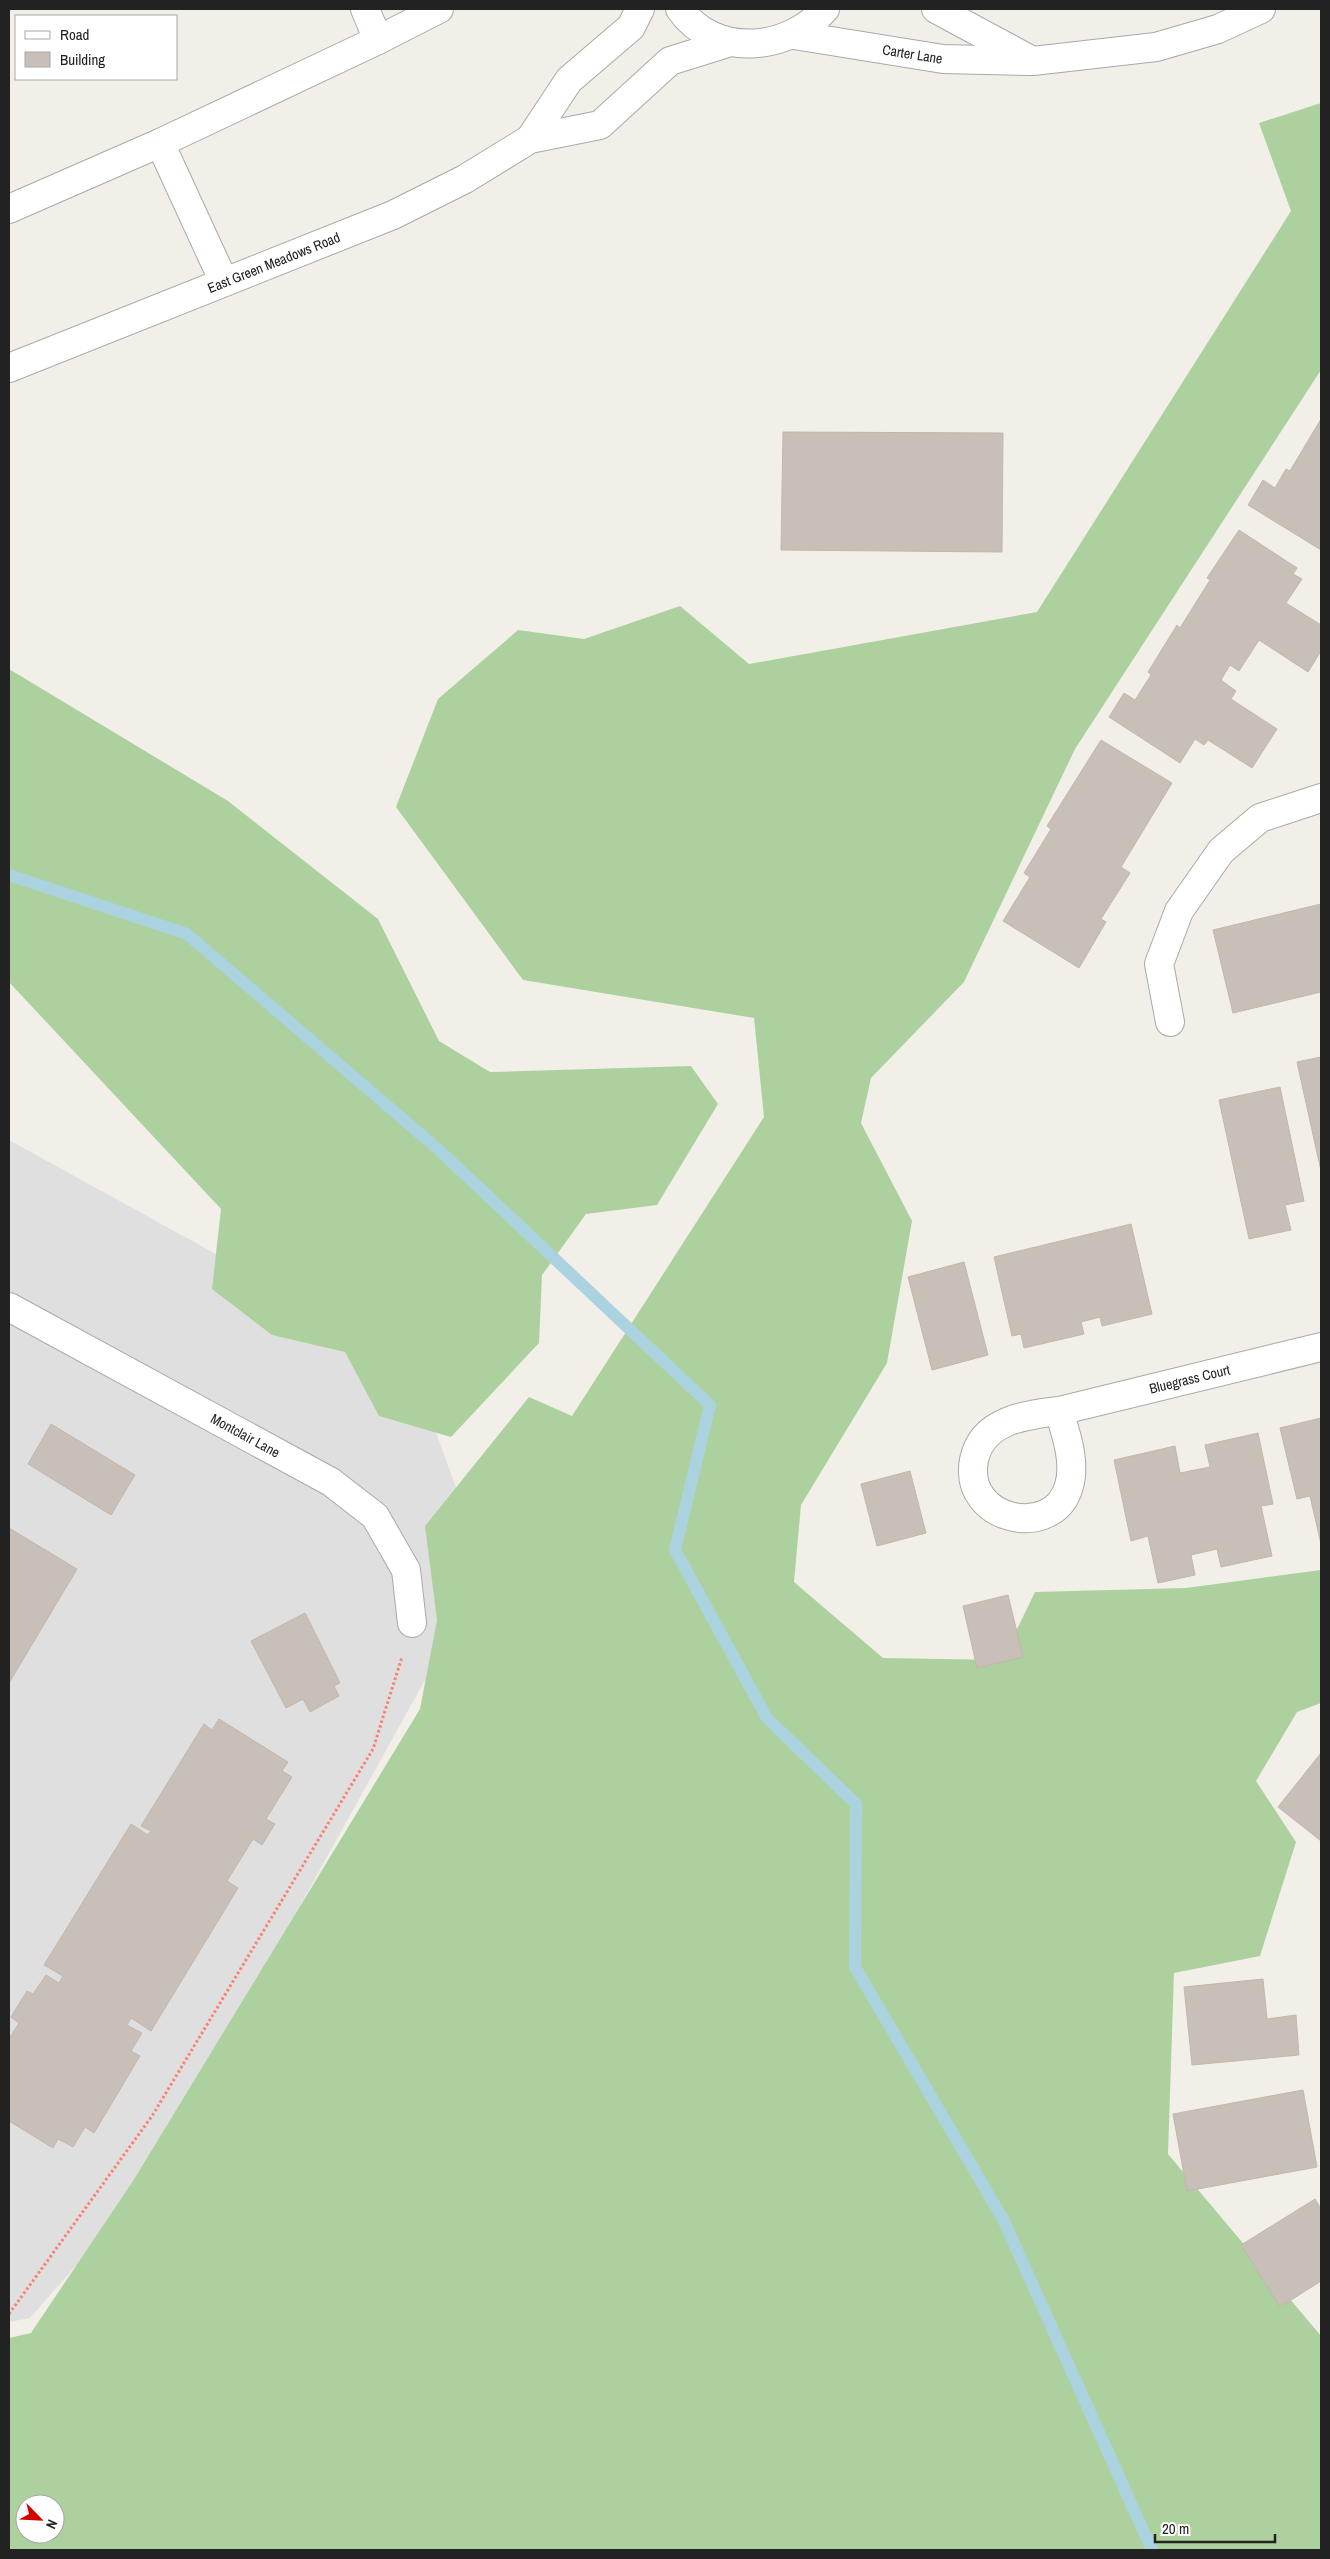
<svg xmlns="http://www.w3.org/2000/svg" width="1330" height="2559" font-family="'Archivo Narrow',sans-serif">
<style>
.residential{fill:#e0dfdf}
.forest{fill:#add19e;fill-rule:evenodd}
.lines{fill:none;stroke-linecap:round;stroke-linejoin:round}
.stream{stroke:#aad3df;stroke-width:12}
.building{fill:#c7bfb8;stroke:#c4b6ab}
.minor-casing{stroke:#a9a9a9;stroke-width:30}
.path{stroke:#fa8072;stroke-width:3;stroke-dasharray:2.5 2.5;stroke-linecap:butt}
.minor{stroke:#fff;stroke-width:28}
.labels{text-anchor:middle;stroke-width:4;stroke-linejoin:round;paint-order:stroke}
.street-label{font-size:14px;fill:#222;stroke:#fff}
</style>
<rect width="100%" height="100%" fill="#f2efe9"/>
<path class="residential" d="M9,1140l401,221 76,209 -343,619 -113,129 -21,4z"/>
<path class="forest" d="M1321,103v267l-246,379 -111,233 -93,96 -10,45 51,98 -25,142 -86,142 -7,77 89,76 119,2 33,-68 151,-4 135,-18v133l-24,9 -41,69 40,61 -36,114 -86,17 -6,181 153,182v214h-1312v-212l22,-5 102,-152 287,-472 17,-89 -12,-94 104,-129 43,19 192,-299 -10,-99 -231,-38 -127,-173 42,-108 80,-69 66,9 96,-33 69,58 288,-52 254,-401 -32,-88zM25,2504h30v30h-30z
M9,669l219,132 150,118 61,122 51,31 201,-6 27,38 -61,101 -71,9 -44,61 -3,68 -88,94 -72,-21 -34,-64 -73,-17 -60,-46 9,-80 -212,-227z"/>
<g class="lines">
<path class="stream" d="M9,875l178,59 252,216 271,255 -35,145 92,168 89,86 -1,163 148,252 149,331"/>
</g>
<path class="building" d="M1321,419v131l-73,-45 15,-25 12,8 11,-19 4,2z
M783,432l220,1 -1,119 -221,-2z
M1239,530l58,38 -4,6 9,5 -16,24 35,22v26l-13,21 -49,-32 -20,31 -9,-6 -9,15 15,11 -5,8 46,30 -25,39 -44,-28 -4,5 -9,-6 -15,24 -71,-46 15,-24 11,7 16,-25 -3,-3 29,-47 3,3 30,-48 -3,-2z
M1101,740l71,43 -51,84 9,6 -29,46 5,3 -27,46 -76,-47 27,-44 -6,-4 27,-44 -4,-3z
M1321,904v88l-88,21 -20,-83z
M1321,1057v114l-24,-109z
M1280,1087l24,114 -19,4 6,25 -42,9 -30,-139z
M1131,1224l21,90 -50,12 -2,-9 -19,5 3,12 -60,14 -3,-14 -9,2 -18,-79z
M964,1262l24,93 -56,15 -24,-93z
M1321,1418v126l-11,-48 -13,3 -17,-71z
M51,1424l84,51 -24,40 -83,-51z
M1258,1433l15,71 -12,2 11,50 -51,11 -4,-18 -26,6 4,20 -37,8 -10,-47 -17,5 -17,-81 61,-14 5,27 30,-6 -5,-22z
M910,1471l16,62 -49,13 -16,-62z
M9,1528l68,41 -68,114z
M1008,1595l15,62 -46,11 -14,-62z
M305,1613l35,70 -6,3 5,10 -29,16 -7,-13 -17,9 -35,-67z
M219,1719l69,43 -6,9 10,6 -26,42 9,5 -13,21 -9,-6 -26,42 11,7 -87,143 -20,-13 -4,7 15,8 -11,18 9,5 -46,77 -9,-6 -12,20 -15,-8 -5,9 -44,-27v-82l10,-16 -8,-6 16,-26 6,3 13,-19 13,8 4,-7 -19,-11 87,-141 17,11 3,-4 -10,-5 63,-102 8,6z
M1321,1753v88l-43,-34z
M1263,1979l4,40 29,-4 3,40 -107,10 -8,-78z
M1303,2090l14,77 -130,24 -14,-77z
M1315,2199l6,10v72l-41,26 -39,-62z"/>
<g class="lines">
<defs>
<g id="minor">
<path d="M680,9c35,50 109,42 145,0"/>
<path d="M936,9l91,49"/>
<path id="s1" d="M794,35l149,24 90,2 123,-14 62,-18 43,-20"/>
<path d="M378,40l61,-31"/>
<path d="M530,139l39,-59 62,-53 9,-18"/>
<path d="M160,143l64,139"/>
<path d="M9,209l151,-66 218,-103 -13,-31"/>
<path id="s2" d="M9,368l384,-153 72,-36 65,-40 70,-14 70,-64 61,-19"/>
<path d="M1170,1022l-11,-58 20,-53 42,-60 39,-33 61,-20"/>
<path id="s3" d="M9,1307l322,175 44,34 31,54 6,53"/>
<path id="s4" d="M1059,1411c7,23 17,51 10,75 -15,55 -107,35 -95,-26 8,-40 51,-45 85,-49l262,-64"/>
</g>
</defs>
<use href="#minor" class="minor-casing"/>
<path class="path" d="M9,2314l143,-198 221,-367 29,-92"/>
<use href="#minor" class="minor"/>
</g>
<g class="labels">
<g class="street-label">
<text dy="5" stroke="none"><textPath href="#s1" startOffset="120">Carter Lane</textPath></text>
<text dy="5" stroke="none"><textPath href="#s2" startOffset="285">East Green Meadows Road</textPath></text>
<text dy="5" stroke="none"><textPath href="#s4" startOffset="465">Bluegrass Court</textPath></text>
<text dy="5" stroke="none"><textPath href="#s3" startOffset="269">Montclair Lane</textPath></text>
</g>
</g>
<rect width="1330" height="2559" fill="none" stroke="#222222" stroke-width="20"/>
<rect x="15" y="15" width="162" height="65" fill="#ffffff" stroke="#a7a7a7"/>
<rect x="25" y="31" width="25" height="8" fill="#ffffff" stroke="#a7a7a7"/>
<text x="60" y="40" font-size="15" fill="#222222">Road</text>
<rect x="25" y="52" width="25" height="15" fill="#c7bfb8" stroke="#a7a7a7"/>
<text x="60" y="65" font-size="15" fill="#222222">Building</text>
<g transform="translate(40 2519) rotate(114)"><circle r="24" fill="#ffffff" stroke="#a7a7a7"/>
<path d="M0-4L9 19L0 12L-9 19Z" fill="#d40000"/>
<text y="-8" font-size="14" font-weight="bold" text-anchor="middle" fill="#222222">N</text>
</g>
<path d="M1155 2534v8h120v-8" fill="none" stroke="#222222" stroke-width="2.5"/>
<text x="1162" y="2534" font-size="15" fill="#222222" stroke="#ffffff" stroke-width="4" paint-order="stroke">20 m</text>
</svg>
